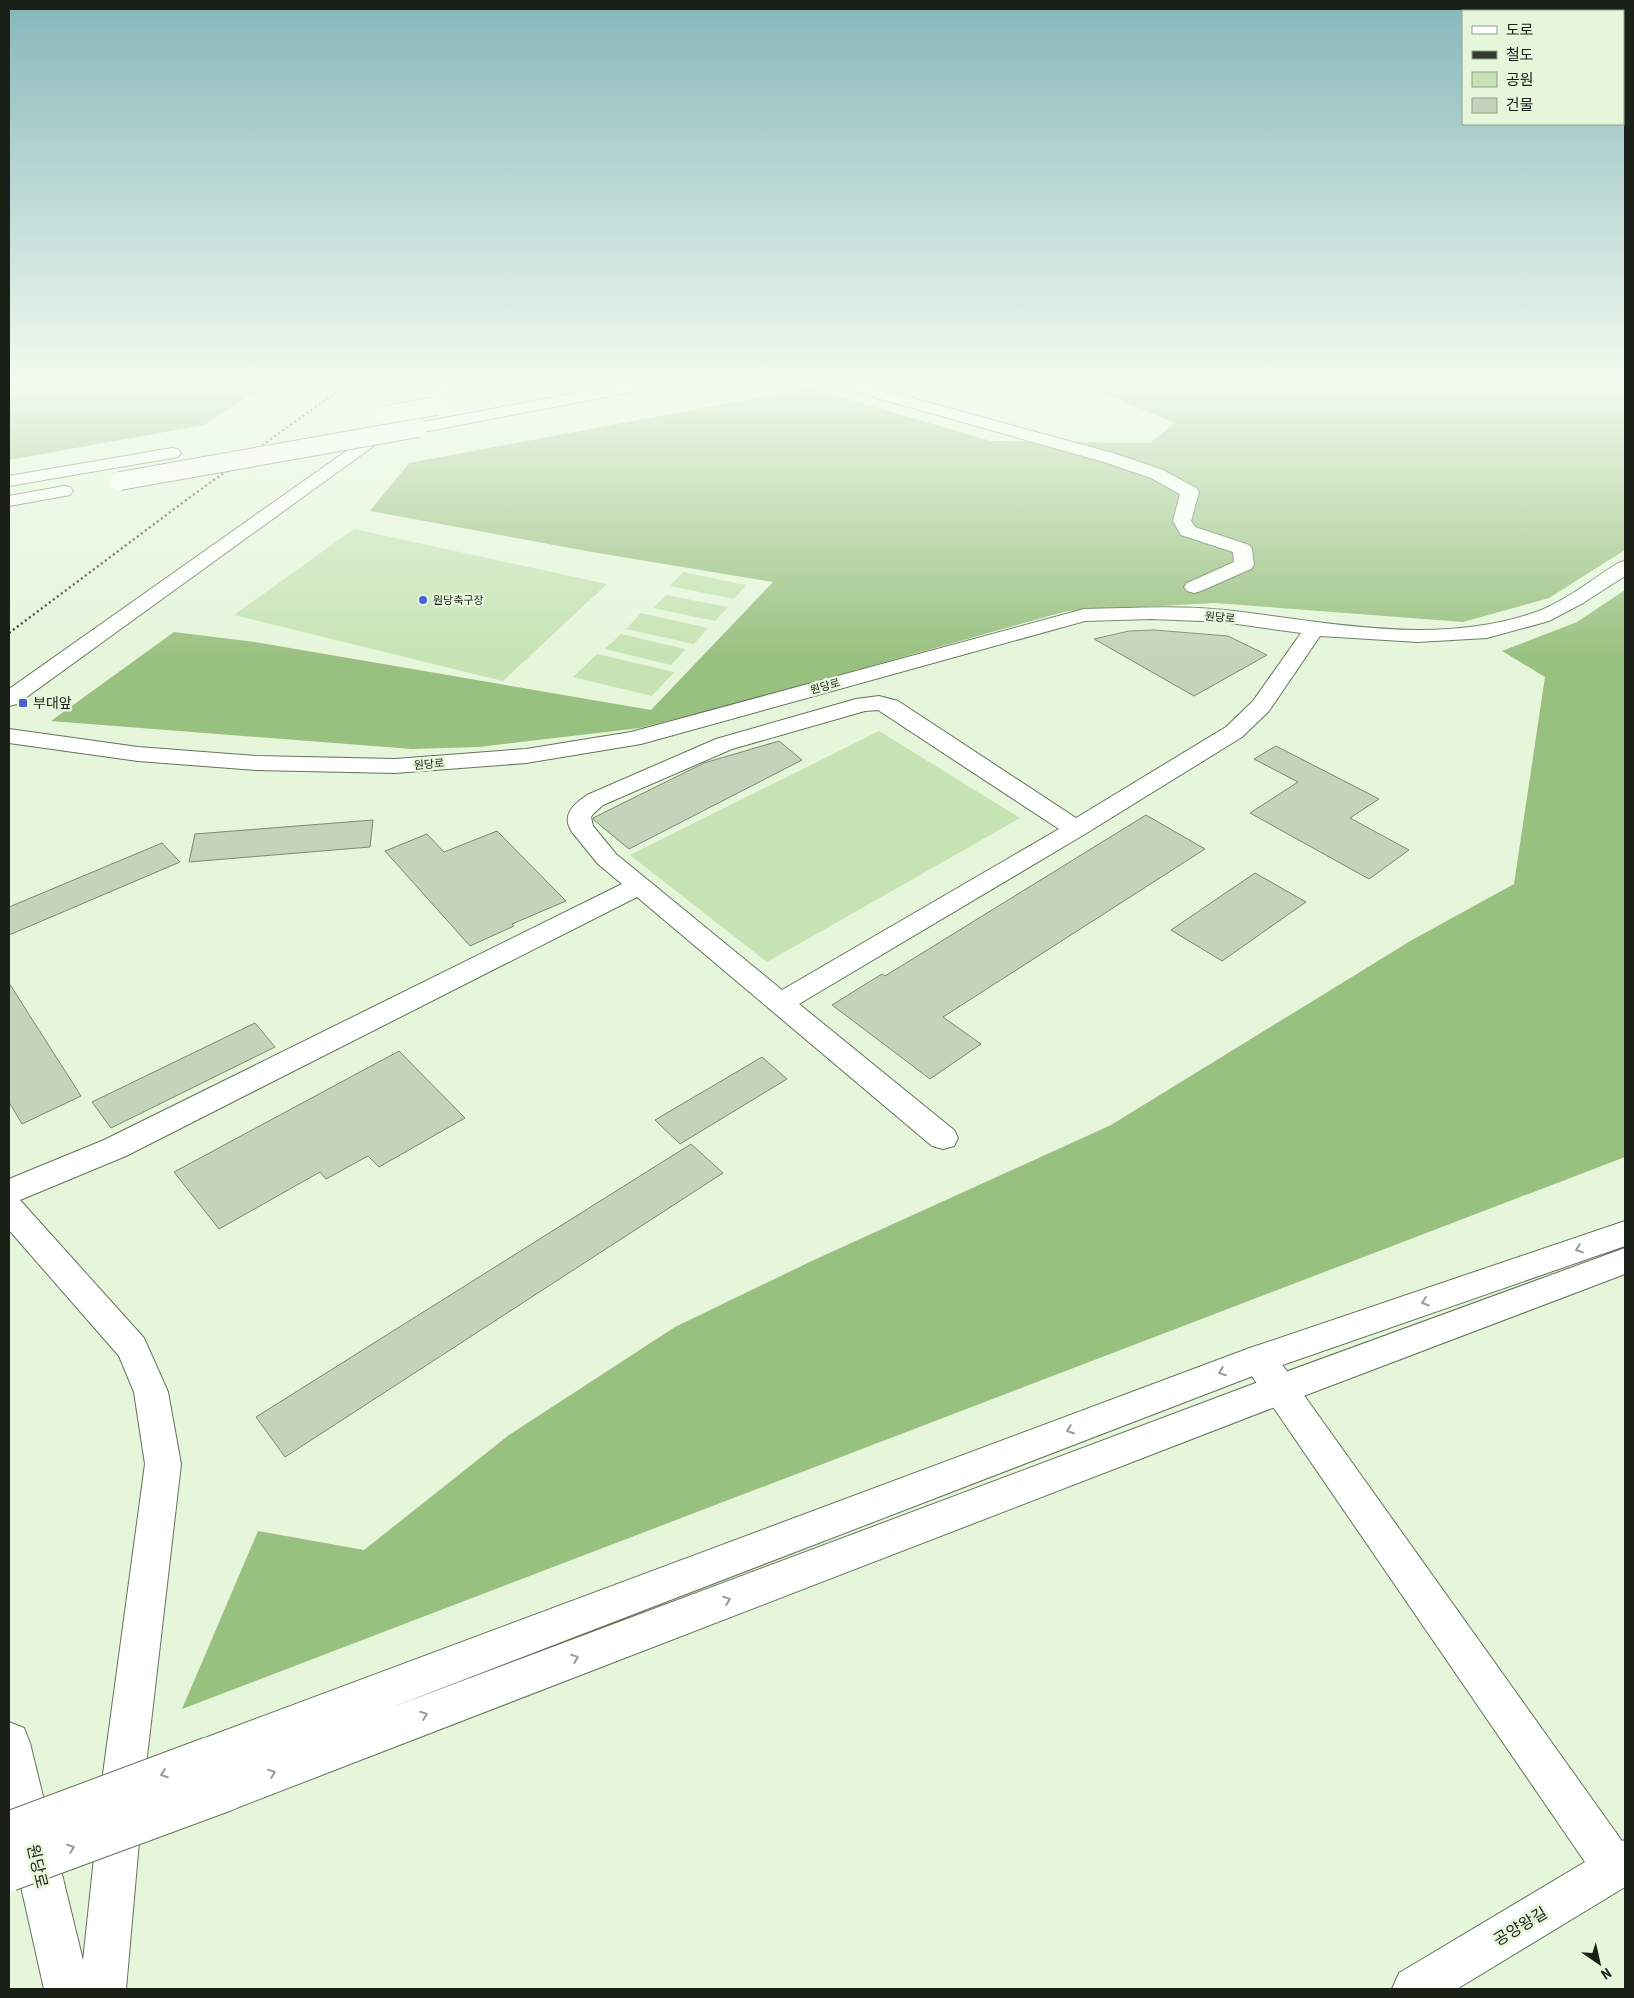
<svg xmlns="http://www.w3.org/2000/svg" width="1634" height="1998" font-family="'Roboto Condensed','Noto Sans KR',sans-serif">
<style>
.green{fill:#c5e3b3}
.forest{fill:#98c07f}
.building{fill:#c3d4ba;stroke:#7b8a72}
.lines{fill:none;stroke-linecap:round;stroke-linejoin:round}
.minor-casing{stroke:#65735c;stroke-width:2}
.major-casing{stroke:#65735c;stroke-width:2}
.highway-casing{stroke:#65735c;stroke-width:2}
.minor{fill:#fff;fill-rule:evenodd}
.major{fill:#fff;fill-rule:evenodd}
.highway{fill:#fff;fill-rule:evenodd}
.rail{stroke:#343c30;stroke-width:2.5;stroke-dasharray:2 3;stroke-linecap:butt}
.highway-bridge-far1-casing{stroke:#65735c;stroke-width:20;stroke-linecap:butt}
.highway-bridge-casing{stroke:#65735c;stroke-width:42;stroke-linecap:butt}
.highway-bridge-far1{stroke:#fff;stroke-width:18}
.highway-bridge{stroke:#fff;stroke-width:40}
.oneway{stroke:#989b97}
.poi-dot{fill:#4b5fd4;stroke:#e5f6db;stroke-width:2}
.labels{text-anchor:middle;stroke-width:5;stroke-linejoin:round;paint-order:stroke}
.far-poi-label{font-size:11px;fill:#1a2017;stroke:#e5f6db;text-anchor:start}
.far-street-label{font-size:11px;fill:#1a2017;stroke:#e5f6db}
.poi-label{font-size:14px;fill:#1a2017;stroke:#e5f6db;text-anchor:start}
.near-street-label{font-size:16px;fill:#1a2017;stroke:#e5f6db}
</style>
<rect width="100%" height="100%" fill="#e5f6db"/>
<path class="green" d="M354,529l253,55 -104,97 -269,-66z
M683,572l63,13 -12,14 -64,-13z
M666,595l62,12 -13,14 -62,-13z
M641,613l67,15 -14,16 -68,-15z
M621,634l64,15h1l-15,16 -66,-16z
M597,654l77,18 -22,24 -79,-19z
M879,731l141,87 -253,144 -137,-107z"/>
<path class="forest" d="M9,382h262l-67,43 -195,35z
M1077,382h548v168l-76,48 -86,24 -248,-19 -148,8 -310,87 -117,30 -161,19 -67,2 -361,-28 123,-89 81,10 396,68 122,-128 -181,-30 -222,-41 39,-48 400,-75 182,53 159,2 25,-20z
M1625,590v567l-1443,552 76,-178 106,19 145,-115 166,-108 141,-68 295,-134 301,-185 102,-56 31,-207 -43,-26 75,-29z"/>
<path class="building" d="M1154,630l74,6 39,19 -73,41 -100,-57 35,-8z
M779,741l23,19 -173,89 -35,-29 -1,-2 111,-55z
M1276,746l103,53 -29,19 59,32 -40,29 -119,-66 48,-31 -44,-23z
M1146,815l59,34 -262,168 38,27 -51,35 -98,-74 50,-31 3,2z
M373,820l-3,27 -181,15 6,-28z
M497,831l69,70 -54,23 2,2 -44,20 -85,-95 42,-17 17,18z
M162,843l18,19 -171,73v-28z
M1255,873l51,29 -84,59 -51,-31z
M9,983l72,113 -59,28 -13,-22z
M255,1023l20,24 -164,81 -19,-26z
M399,1051l66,67 -86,49 -11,-11 -42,23 -6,-7 -101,57 -45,-57z
M762,1057l25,22 -107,65 -25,-24z
M691,1144l32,29 -438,284 -29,-40z"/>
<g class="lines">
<defs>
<path id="minor" d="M829,382h25l262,72 47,16 33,18 3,4 -8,29 4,6 54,18 3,4 2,16 -3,4 -50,22 -7,2 -7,-2 -3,-4 3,-4 47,-21 -1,-10 -52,-17 -8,-14 7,-27 -29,-16 -47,-16 -273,-77z
M1625,561v15l-42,27 -34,18 -62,17 -69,4 -98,-6 -51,75 -27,26 -157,97 -286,170 155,126 4,8 -4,8 -11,3 -11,-3 -295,-249 -511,259 -106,44 124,138 24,54 13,72 -36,310 -19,215h-46l23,-215 42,-310 -11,-72 -15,-36 -110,-126v-51l95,-39 518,-256 -24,-20 -26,-32c-11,-17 1,-27 15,-37l129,-56 140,-40 23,-3 19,5 178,117 150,-91 27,-26 48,-68 -78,-11 -71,-3 -67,2 -444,123 -115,19 -131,10 -139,-3 -118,-9 -129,-18v-14l129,18 118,9 139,3 131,-10 105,-17 453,-123c47,-1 94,-4 141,1 100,11 209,37 308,3 30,-10 58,-33 85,-50zM878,710l181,119 -277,161 -166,-136 -23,-28 -2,-9 2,-3 10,-9 129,-56 133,-38z
M1259,1345l12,4 351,492 3,-1v47l-168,102h-65l7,-16 186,-111 -338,-493 -5,-10 5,-10z"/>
<path id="major" d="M444,382h18l-445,322 -8,2v-17z
M9,1722l15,6 6,15 60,246h-46l-35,-156z"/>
<path id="highway" d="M634,382h31l-2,3 -6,2 -239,46 -6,-1 -3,-4 3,-4 6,-1z
M172,448l6,1 3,4 -3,4 -169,29v-10z
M64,486l6,1 3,4 -3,4 -61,11v-10z
M1625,1221v25l-354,123 -881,339 879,-330 356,-130v26l-332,126 -1067,412 -15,-6 -6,-15 6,-14 -16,-5 -6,-15 6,-15 15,-6 1037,-387z"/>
</defs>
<use href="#minor" class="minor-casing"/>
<use href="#major" class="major-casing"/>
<use href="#highway" class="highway-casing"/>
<use href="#minor" class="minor"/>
<use href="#major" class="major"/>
<use href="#highway" class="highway"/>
<path class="rail" d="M9,633l184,-138 139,-100 13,-13"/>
<defs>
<path id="highway-bridge-far1" d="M384,415l53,-9
M120,481l298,-53"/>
<path id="highway-bridge" d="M9,1832l201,-75
M9,1871l217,-80"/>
</defs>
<use href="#highway-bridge-far1" class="highway-bridge-far1-casing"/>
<use href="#highway-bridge" class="highway-bridge-casing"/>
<use href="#highway-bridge-far1" class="highway-bridge-far1"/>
<use href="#highway-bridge" class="highway-bridge"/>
</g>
<defs><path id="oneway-chevron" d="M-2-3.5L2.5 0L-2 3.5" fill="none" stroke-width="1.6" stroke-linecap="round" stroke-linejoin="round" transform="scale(1.25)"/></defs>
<g class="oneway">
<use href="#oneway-chevron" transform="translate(1579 1249) rotate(161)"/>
<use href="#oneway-chevron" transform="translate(1425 1302) rotate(161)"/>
<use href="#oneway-chevron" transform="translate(1222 1372) rotate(159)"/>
<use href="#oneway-chevron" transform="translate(1070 1430) rotate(159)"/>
<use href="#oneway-chevron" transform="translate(727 1600) rotate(-21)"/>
<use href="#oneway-chevron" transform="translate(575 1658) rotate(-21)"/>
<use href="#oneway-chevron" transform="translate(424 1715) rotate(-21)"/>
<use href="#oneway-chevron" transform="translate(272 1773) rotate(-21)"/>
<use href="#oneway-chevron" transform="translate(164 1774) rotate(160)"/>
<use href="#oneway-chevron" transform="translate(71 1848) rotate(-20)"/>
</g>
<linearGradient id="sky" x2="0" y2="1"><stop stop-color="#86b7bc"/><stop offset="0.58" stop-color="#f3fbef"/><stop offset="1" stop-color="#f3fbef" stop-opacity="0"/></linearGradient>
<rect width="1634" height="661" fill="url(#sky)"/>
<g class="poi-dot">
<circle cx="423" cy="600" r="5"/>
<rect x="18" y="698" width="10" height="10" rx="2.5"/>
</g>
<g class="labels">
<g class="far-poi-label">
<text x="433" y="604">원당축구장</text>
</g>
<g class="far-street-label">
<text transform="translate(1220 617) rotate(5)" y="4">원당로</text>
<text transform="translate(825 686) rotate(-16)" y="4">원당로</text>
<text transform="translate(429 764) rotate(-5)" y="4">원당로</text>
</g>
<g class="poi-label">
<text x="33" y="708">부대앞</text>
</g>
<g class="near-street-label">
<text transform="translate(38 1866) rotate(77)" y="6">원당로</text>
<text transform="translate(1520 1926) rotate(-31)" y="6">공양왕길</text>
</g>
</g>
<rect width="1634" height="1998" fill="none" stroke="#1a2017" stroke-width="20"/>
<rect x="1462" y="10" width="162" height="115" fill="#e5f6db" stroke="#94a08d"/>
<rect x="1472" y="26" width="25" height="8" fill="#ffffff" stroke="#94a08d"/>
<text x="1506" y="35" font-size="15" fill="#1a2017">도로</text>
<rect x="1472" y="51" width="25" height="8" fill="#343c30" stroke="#94a08d"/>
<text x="1506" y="60" font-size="15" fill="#1a2017">철도</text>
<rect x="1472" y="72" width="25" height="15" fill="#c5e3b3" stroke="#94a08d"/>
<text x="1506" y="85" font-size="15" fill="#1a2017">공원</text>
<rect x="1472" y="98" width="25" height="15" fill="#c3d4ba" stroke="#94a08d"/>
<text x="1506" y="110" font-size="15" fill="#1a2017">건물</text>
<g transform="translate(1599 1963) rotate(146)" stroke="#e5f6db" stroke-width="4" paint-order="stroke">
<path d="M0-4L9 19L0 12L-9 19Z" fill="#1a2017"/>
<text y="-8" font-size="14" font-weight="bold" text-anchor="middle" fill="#1a2017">N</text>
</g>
</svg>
